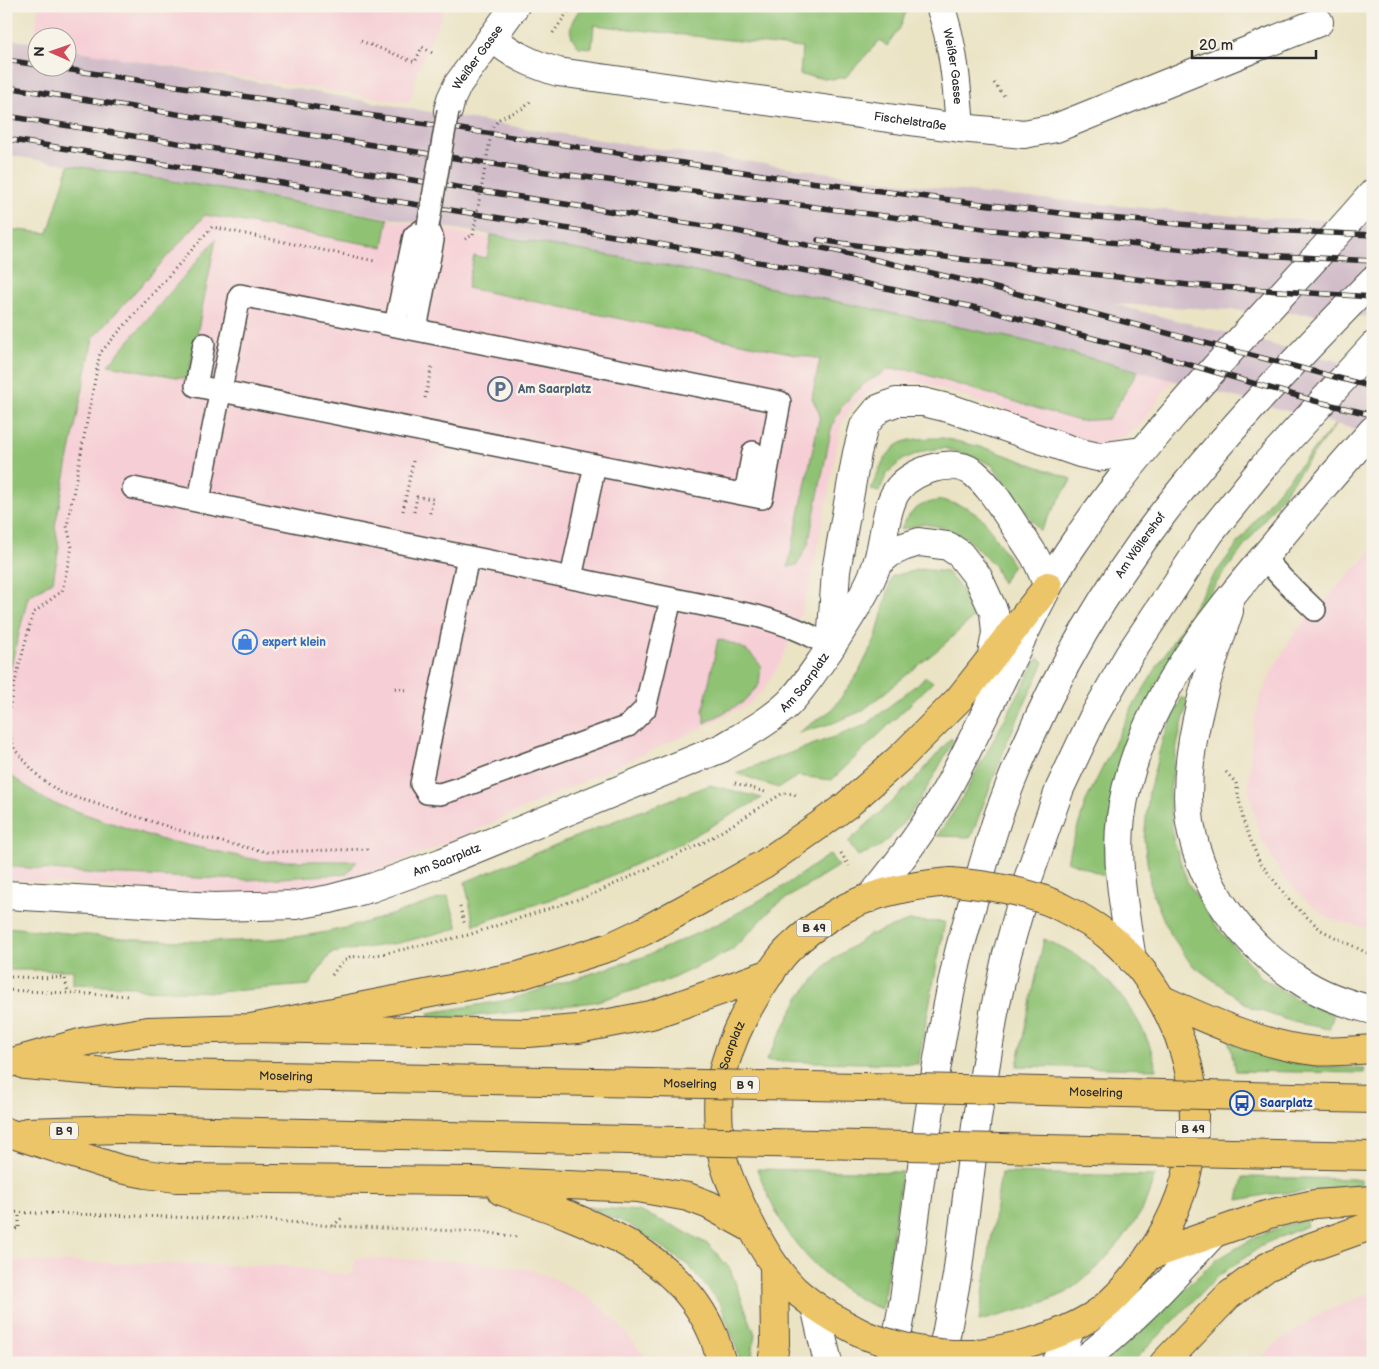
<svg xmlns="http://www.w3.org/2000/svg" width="1379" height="1369" font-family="'Balsamiq Sans',sans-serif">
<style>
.built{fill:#f6cfd6}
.industrial{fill:#d1bdc9}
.green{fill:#8fc273;stroke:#5d764f}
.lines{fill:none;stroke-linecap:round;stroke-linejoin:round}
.service-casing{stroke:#484742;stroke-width:24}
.minor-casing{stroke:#484742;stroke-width:30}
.tertiary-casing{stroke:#484742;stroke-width:30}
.primary-casing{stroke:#484742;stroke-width:30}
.trunk-casing{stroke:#484742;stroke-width:30}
.path{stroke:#484742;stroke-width:3;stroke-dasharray:1 4;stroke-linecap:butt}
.service{stroke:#fff;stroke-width:21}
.minor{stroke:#fff;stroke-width:28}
.tertiary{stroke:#fff;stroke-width:28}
.primary{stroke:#edc569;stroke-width:28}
.trunk{stroke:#edc569;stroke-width:28}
.rail-casing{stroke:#2b2b2b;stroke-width:5.5}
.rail{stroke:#f7f3e8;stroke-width:4;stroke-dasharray:11;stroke-linecap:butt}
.service-bridge-casing{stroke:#484742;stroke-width:24;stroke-linecap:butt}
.primary-bridge-casing{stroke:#484742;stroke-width:30;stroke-linecap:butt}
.trunk-bridge-casing{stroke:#484742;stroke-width:30;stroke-linecap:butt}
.path-bridge{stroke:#484742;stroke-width:3;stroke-dasharray:1 4;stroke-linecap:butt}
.service-bridge{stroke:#fff;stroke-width:21}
.primary-bridge{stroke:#edc569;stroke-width:28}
.trunk-bridge{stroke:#edc569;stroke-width:28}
.labels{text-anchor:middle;stroke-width:5;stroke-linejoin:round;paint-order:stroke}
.shield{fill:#f7f3e8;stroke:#686764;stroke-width:1}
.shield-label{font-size:11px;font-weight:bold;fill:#2b2b2b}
.street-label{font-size:12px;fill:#2b2b2b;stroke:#f7f3e8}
.service-label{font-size:12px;font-weight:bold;fill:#4e5e75;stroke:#f7f3e8;text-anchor:start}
.shop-label{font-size:12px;font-weight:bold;fill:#366cbe;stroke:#f7f3e8;text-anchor:start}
.transit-label{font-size:12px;font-weight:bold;fill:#164399;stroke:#f7f3e8;text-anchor:start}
</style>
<rect width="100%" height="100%" fill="#f7f3e8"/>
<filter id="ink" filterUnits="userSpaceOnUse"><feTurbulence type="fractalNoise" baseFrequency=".02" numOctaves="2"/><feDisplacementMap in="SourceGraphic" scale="10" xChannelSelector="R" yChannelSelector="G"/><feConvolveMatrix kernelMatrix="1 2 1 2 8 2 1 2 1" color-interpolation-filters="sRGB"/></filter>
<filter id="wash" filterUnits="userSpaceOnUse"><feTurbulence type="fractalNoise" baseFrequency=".0096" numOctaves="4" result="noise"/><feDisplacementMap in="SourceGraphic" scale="20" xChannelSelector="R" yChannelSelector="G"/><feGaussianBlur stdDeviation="1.12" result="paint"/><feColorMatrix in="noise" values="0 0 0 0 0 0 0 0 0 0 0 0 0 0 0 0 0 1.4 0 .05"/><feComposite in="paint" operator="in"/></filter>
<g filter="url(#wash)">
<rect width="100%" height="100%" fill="#eae3c4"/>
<path class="built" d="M38,6h408l-29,66 -7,31 -291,-45 -51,-9v-11h-30l-1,5h-2z
M69,165l141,22 280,51 1,-3 151,26 384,80 147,39 -33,45 -14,11 -27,9 -64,-18 -27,-16 -85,-28 -27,-1 -23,7 -18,14 -13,18 -31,161 -13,39 -17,40 -17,28 -15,15 -44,22 -233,106 -110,45 -43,9 -46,5 -49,2 -58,-1 -160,-13v-650l42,4z
M1373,549v379l-16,-2 -28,-7 -23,-19 -24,-24 -23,-42 -11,-48 4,-55 8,-34 12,-26 23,-39z
M356,1258l120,4 55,8 26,10 37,21 20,18 30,36 4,8h-642v-102l277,5 69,9z
M1373,1292v71h-117l23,-22 43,-29z"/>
<path class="industrial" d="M6,39l31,4 1,25h30v-19l449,78 168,26 292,40 269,24 127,5v95l-261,-13 261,66v64l-347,-93 -384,-80 -432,-74 -204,-32z"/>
<path class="green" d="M582,6h326l-8,22 -13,18 -7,-6 -34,37 -14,2 -32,-4 2,-27 -208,-23 -2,23 -13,-1c-15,-16 -8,-25 3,-41z
M69,165l141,22 178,32 -5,28 -178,-32 -112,123 -38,188 4,21 -6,34 -25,16 -22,89v-457l42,4z
M491,235l151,26 384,80 112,30 -29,48 -30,2 -169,-51 -21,-1 -25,15 -22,22 -10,20 -24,119 -11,20 -9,2 32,-152 -8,-17 8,-39 -353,-71 7,-32 13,2z
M216,239l-28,140 -80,-14z
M1336,424l-121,161 -60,102 -44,191 -44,-17 19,-60 46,-93 77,-126 66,-88z
M943,438l46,11 83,30 -32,52 -48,-66 -20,-9 -28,-8 -21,3 -19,8 -17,14 -8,19 -8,-2c7,-19 17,-47 40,-50 10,-2 21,-2 32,-2z
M942,500l24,7 18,13 29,45 -11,18 -8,-18 -29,-28 -24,-10 -18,-3 -23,6c12,-21 17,-26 42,-30z
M921,569l26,3 14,17 14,27 -34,31 -79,64 -29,12 -35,10 35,-24 26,-37 17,-35 16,-61z
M718,639c22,7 29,8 43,27l-2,19 -17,18 -37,20 -2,-12z
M1038,658l6,4 -36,78 -37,97 -34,-1 20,-29z
M926,677l7,5 -101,98 -34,-4 -20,12 -42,-15 130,-48z
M1182,697l6,4 -11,44 -8,51 4,43 14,42 28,44 47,53 36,22 36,14 -5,15 -36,-7 -41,-14 -61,-44 -23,-34 -17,-41 -7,-50 5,-48 14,-53z
M951,738l2,3c-18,33 -41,79 -70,103 -6,6 -17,8 -25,12l-10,-14 67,-62z
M6,763l5,13 38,26 110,37 103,22h95l-10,13 -99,6 -152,-6 -90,-8z
M710,785l52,13 -74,41 -98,47 -116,39 -9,-43 154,-63z
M830,854l8,12 -62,39 -44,45 -63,30 -75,22 -77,10 -89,8 1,-7 79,-13 138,-44 74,-33 61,-35z
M448,896l10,32 -59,15 -68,10 -22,32 -92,7 -75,-2 -11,-4 -58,-2v-14h-67v-43c100,10 203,22 303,8 48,-7 93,-24 139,-39z
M909,921l36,1 -27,142 -152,-3 34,-65 29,-34 40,-27z
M1044,939c13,6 27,12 38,20 34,24 67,68 74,110l-139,-3z
M1229,1042l40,16 34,7 62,4 -1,4 -128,-2z
M757,1169l145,3 -20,137c-34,-11 -69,-42 -90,-71 -15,-21 -25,-45 -35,-69z
M1001,1173l154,3 -13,35 -21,30 -24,27 -31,25 -34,14 -53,14z
M1243,1177l118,2v9l-91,6 -32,6z
M587,1207l51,4 36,15 35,19 21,24 25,65 -4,29h-10l-7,-23 -14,-37 -31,-37 -59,-41z
M1305,1219l2,7 -41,17 -49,34 -85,86h-33l119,-104 41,-24z"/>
</g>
<g filter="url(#ink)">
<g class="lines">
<defs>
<path id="service" d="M395,325l19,-89 14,-10 5,14 -17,89
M133,488l624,128c27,8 49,15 73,31
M745,494l8,-42
M199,501c12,-69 28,-137 41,-206l540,107 -18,96 -541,-107 -25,-5 8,-42
M468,557l-47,227 6,9 13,1 16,-5 172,-63 17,-17 26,-110
M1263,557l20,22 32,31
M571,578l24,-113"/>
<g id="minor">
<path id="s1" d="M940,6c14,39 17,81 20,122"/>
<path id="s2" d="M492,37c20,18 40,27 66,35l402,56 64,6 32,-6 263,-106"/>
<path id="s3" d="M448,111l3,-12 7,-15 57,-78"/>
<path d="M877,564l13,-11 13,-6 16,-5 29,4 12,8 18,23 16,35 2,21 -5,27"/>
<path d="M831,645l5,-74 21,-118 7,-27 14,-17 18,-7h27l29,7 128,44 18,4 44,-6"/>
<path id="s4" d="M6,895l208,12 82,-2 34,-6 41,-11 72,-26 279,-114c22,-13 47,-26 66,-44 16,-16 28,-36 41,-54 17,-27 38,-56 48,-86 7,-20 8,-60 22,-76 15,-18 54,-31 75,-15 16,13 26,31 37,47 7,11 14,21 21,32 7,10 11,23 16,34"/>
</g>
<g id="tertiary">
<path d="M1229,611c-20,60 -41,121 -41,185 0,75 50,145 111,184 22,15 48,24 74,30"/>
<path d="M870,898c29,-35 56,-71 78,-111 28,-52 53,-107 80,-161 14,-28 28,-57 47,-84 86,-127 198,-233 298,-349"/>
<path d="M1132,960c-7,-47 -17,-96 -11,-143 14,-106 86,-193 153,-272 32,-39 65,-77 99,-115"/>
<path d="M815,1306l13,57"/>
<path id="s5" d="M888,1363l10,-32 6,-32c16,-113 28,-227 53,-338 4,-19 10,-37 15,-56 9,-31 17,-63 28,-94 39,-106 95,-209 164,-299 63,-82 136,-157 209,-232"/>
<path d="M938,1363l8,-28 11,-59 20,-158 17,-105 13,-59 22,-78 31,-88 33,-70 36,-63 81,-122 54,-67 109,-120"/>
<path d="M1056,1363l4,-7 11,-28"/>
<path d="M1079,1363c52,-38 92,-83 135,-130"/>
</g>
<g id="primary">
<path d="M1161,999c49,22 100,46 154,52 18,2 39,-1 58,-2"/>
<path d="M1149,1256l120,-42 46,-10 58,-4"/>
<path id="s6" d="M867,1336c-26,-13 -51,-27 -73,-47 -22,-22 -38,-52 -51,-80 -8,-17 -18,-37 -21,-56 -3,-19 -5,-42 -3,-61 6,-41 23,-76 46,-111 7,-11 15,-24 25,-33 14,-14 31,-26 48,-36 34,-20 74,-27 113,-30"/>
<path d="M973,1354c41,-6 81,-15 118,-37 26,-16 51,-49 67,-75 23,-38 36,-82 36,-126 0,-67 -35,-139 -87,-181 -16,-13 -35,-22 -52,-31"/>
<path d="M772,1363l3,-19 -1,-79"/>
<path d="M1164,1363l64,-67 39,-29 44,-20 62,-22"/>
</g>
<path id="trunk" d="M251,1028l267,-52 92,-29 34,-16 62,-34 58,-33 57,-40 26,-19 55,-49 57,-57 89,-113
M6,1064l81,-23 61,-10 103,-3 277,5 50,-4 73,-14 120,-42
M25,1065l93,8
M6,1132l114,37 26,5 30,4 296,3 166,7 50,9 21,8 42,23
M27,1132l93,-3
M501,1191c81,28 178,59 213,146 3,9 5,17 8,26"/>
</defs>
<use href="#service" class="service-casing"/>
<use href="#minor" class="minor-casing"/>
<use href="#tertiary" class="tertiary-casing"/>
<use href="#primary" class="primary-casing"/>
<use href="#trunk" class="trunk-casing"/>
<path class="path" d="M553,33l19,-27
M361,41l54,21 7,-15 12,7
M994,83l10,13
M499,119c12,-7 25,-7 32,-19
M465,239l8,-4
M425,398l7,-33
M403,511l10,-50
M414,512l3,-15 16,2 -4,18
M395,688l11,2
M6,723l8,-37 19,-73 29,-22 10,-44 -5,-21 33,-173 112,-126 163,34
M6,724l9,26 23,26 21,16 145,46 63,14 101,-3
M1226,772l10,11 7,37 16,41 31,40 31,29 52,26
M735,783l30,9
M841,853l8,13
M460,907l5,19
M332,975l8,-11 10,-7 27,-2 91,-20 123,-40 112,-52 80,-50 11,1 4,3
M6,977l59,1 3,14
M6,990l124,6
M6,1212l262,8 64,6 152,6 33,5
M333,1226l10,-9
M6,1228l13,1v-17"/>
<use href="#service" class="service"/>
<use href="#minor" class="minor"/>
<use href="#tertiary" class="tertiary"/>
<use href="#primary" class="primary"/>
<use href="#trunk" class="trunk"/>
<defs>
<path id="rail" d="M6,60l32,5
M58,68l744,113 180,23 103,12 141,12 147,7
M6,87l525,83 453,59 222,23 167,9
M6,116l730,115 101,20 147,34 389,102
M6,139l620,99 187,34 173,38 163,43 166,48 58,14
M818,240l165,22 206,23 184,12"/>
</defs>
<use href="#rail" class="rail-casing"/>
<use href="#rail" class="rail"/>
<defs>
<path id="service-bridge" d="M428,226l20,-115"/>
<path id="primary-bridge" d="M951,882c36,3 70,8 104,22
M867,1336c38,13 65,19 106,18"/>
<g id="trunk-bridge">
<path id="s7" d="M118,1073l798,15 457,11"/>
<path d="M120,1129l1253,27"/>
</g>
</defs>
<use href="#service-bridge" class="service-bridge-casing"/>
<use href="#primary-bridge" class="primary-bridge-casing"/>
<use href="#trunk-bridge" class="trunk-bridge-casing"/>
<path class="path-bridge" d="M473,235l19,-106 7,-10"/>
<use href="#service-bridge" class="service-bridge"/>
<use href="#primary-bridge" class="primary-bridge"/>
<use href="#trunk-bridge" class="trunk-bridge"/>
</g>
</g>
<defs>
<symbol id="parking-ring" viewBox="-11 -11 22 22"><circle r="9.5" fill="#f7f3e8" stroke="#5c6f8a" stroke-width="1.5"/><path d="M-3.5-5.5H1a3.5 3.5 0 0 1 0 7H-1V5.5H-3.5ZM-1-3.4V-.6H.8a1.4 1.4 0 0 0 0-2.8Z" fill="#5c6f8a"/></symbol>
<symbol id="shop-ring" viewBox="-11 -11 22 22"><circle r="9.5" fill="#f7f3e8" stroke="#3f7fe0" stroke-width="1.5"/><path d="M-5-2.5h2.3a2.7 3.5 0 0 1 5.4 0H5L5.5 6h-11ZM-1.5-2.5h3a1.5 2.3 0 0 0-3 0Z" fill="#3f7fe0"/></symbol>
<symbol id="bus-ring" viewBox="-11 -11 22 22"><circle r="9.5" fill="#f7f3e8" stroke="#1a4fb4" stroke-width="1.5"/><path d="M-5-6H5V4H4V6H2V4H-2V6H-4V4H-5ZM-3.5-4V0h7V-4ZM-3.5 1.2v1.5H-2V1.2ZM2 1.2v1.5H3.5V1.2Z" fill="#1a4fb4"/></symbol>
</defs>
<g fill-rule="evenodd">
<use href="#parking-ring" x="486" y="375" width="28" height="28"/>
<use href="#shop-ring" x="231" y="628" width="28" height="28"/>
<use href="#bus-ring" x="1228" y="1089" width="28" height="28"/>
</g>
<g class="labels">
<g class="shield">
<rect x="796.5" y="919.5" width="35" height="17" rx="4"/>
<rect x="731" y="1076.5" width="28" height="17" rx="4"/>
<rect x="1175.5" y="1120.5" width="35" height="17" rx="4"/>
<rect x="50" y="1122.5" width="28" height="17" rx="4"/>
</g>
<g class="shield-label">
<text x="814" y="932">B 49</text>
<text x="745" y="1089">B 9</text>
<text x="1193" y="1133">B 49</text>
<text x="64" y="1135">B 9</text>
</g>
<g class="street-label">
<text dy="4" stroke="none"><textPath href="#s3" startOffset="62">Weißer Gasse</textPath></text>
<text dy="4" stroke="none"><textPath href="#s1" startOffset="62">Weißer Gasse</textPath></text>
<text dy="4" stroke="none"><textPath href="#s2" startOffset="431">Fischelstraße</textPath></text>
<text dy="4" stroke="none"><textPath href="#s5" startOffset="866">Am Wöllershof</textPath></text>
<text dy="4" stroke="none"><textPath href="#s4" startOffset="852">Am Saarplatz</textPath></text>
<text dy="4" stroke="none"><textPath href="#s4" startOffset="448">Am Saarplatz</textPath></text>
<text dy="4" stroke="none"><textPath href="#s6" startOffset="352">Saarplatz</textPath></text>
<text dy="4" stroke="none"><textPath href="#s7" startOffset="168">Moselring</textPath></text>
<text dy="4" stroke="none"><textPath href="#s7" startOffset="572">Moselring</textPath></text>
<text dy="4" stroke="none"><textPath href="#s7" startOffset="978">Moselring</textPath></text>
</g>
<g class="service-label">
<text x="518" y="393">Am Saarplatz</text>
</g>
<g class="shop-label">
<text x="262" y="646">expert klein</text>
</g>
<g class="transit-label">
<text x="1260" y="1107">Saarplatz</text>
</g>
</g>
<rect width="1379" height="1369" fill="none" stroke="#f7f3e8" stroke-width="25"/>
<g transform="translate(52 52) rotate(272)"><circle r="24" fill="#f7f3e8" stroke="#a5a39c"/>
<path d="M0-4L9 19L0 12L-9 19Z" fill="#d1495b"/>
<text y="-8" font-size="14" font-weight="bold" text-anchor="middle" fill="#2b2b2b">N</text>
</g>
<path d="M1192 50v8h124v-8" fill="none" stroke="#2b2b2b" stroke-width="2.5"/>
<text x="1199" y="50" font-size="15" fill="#2b2b2b" stroke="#f7f3e8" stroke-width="4" paint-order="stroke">20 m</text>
</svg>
